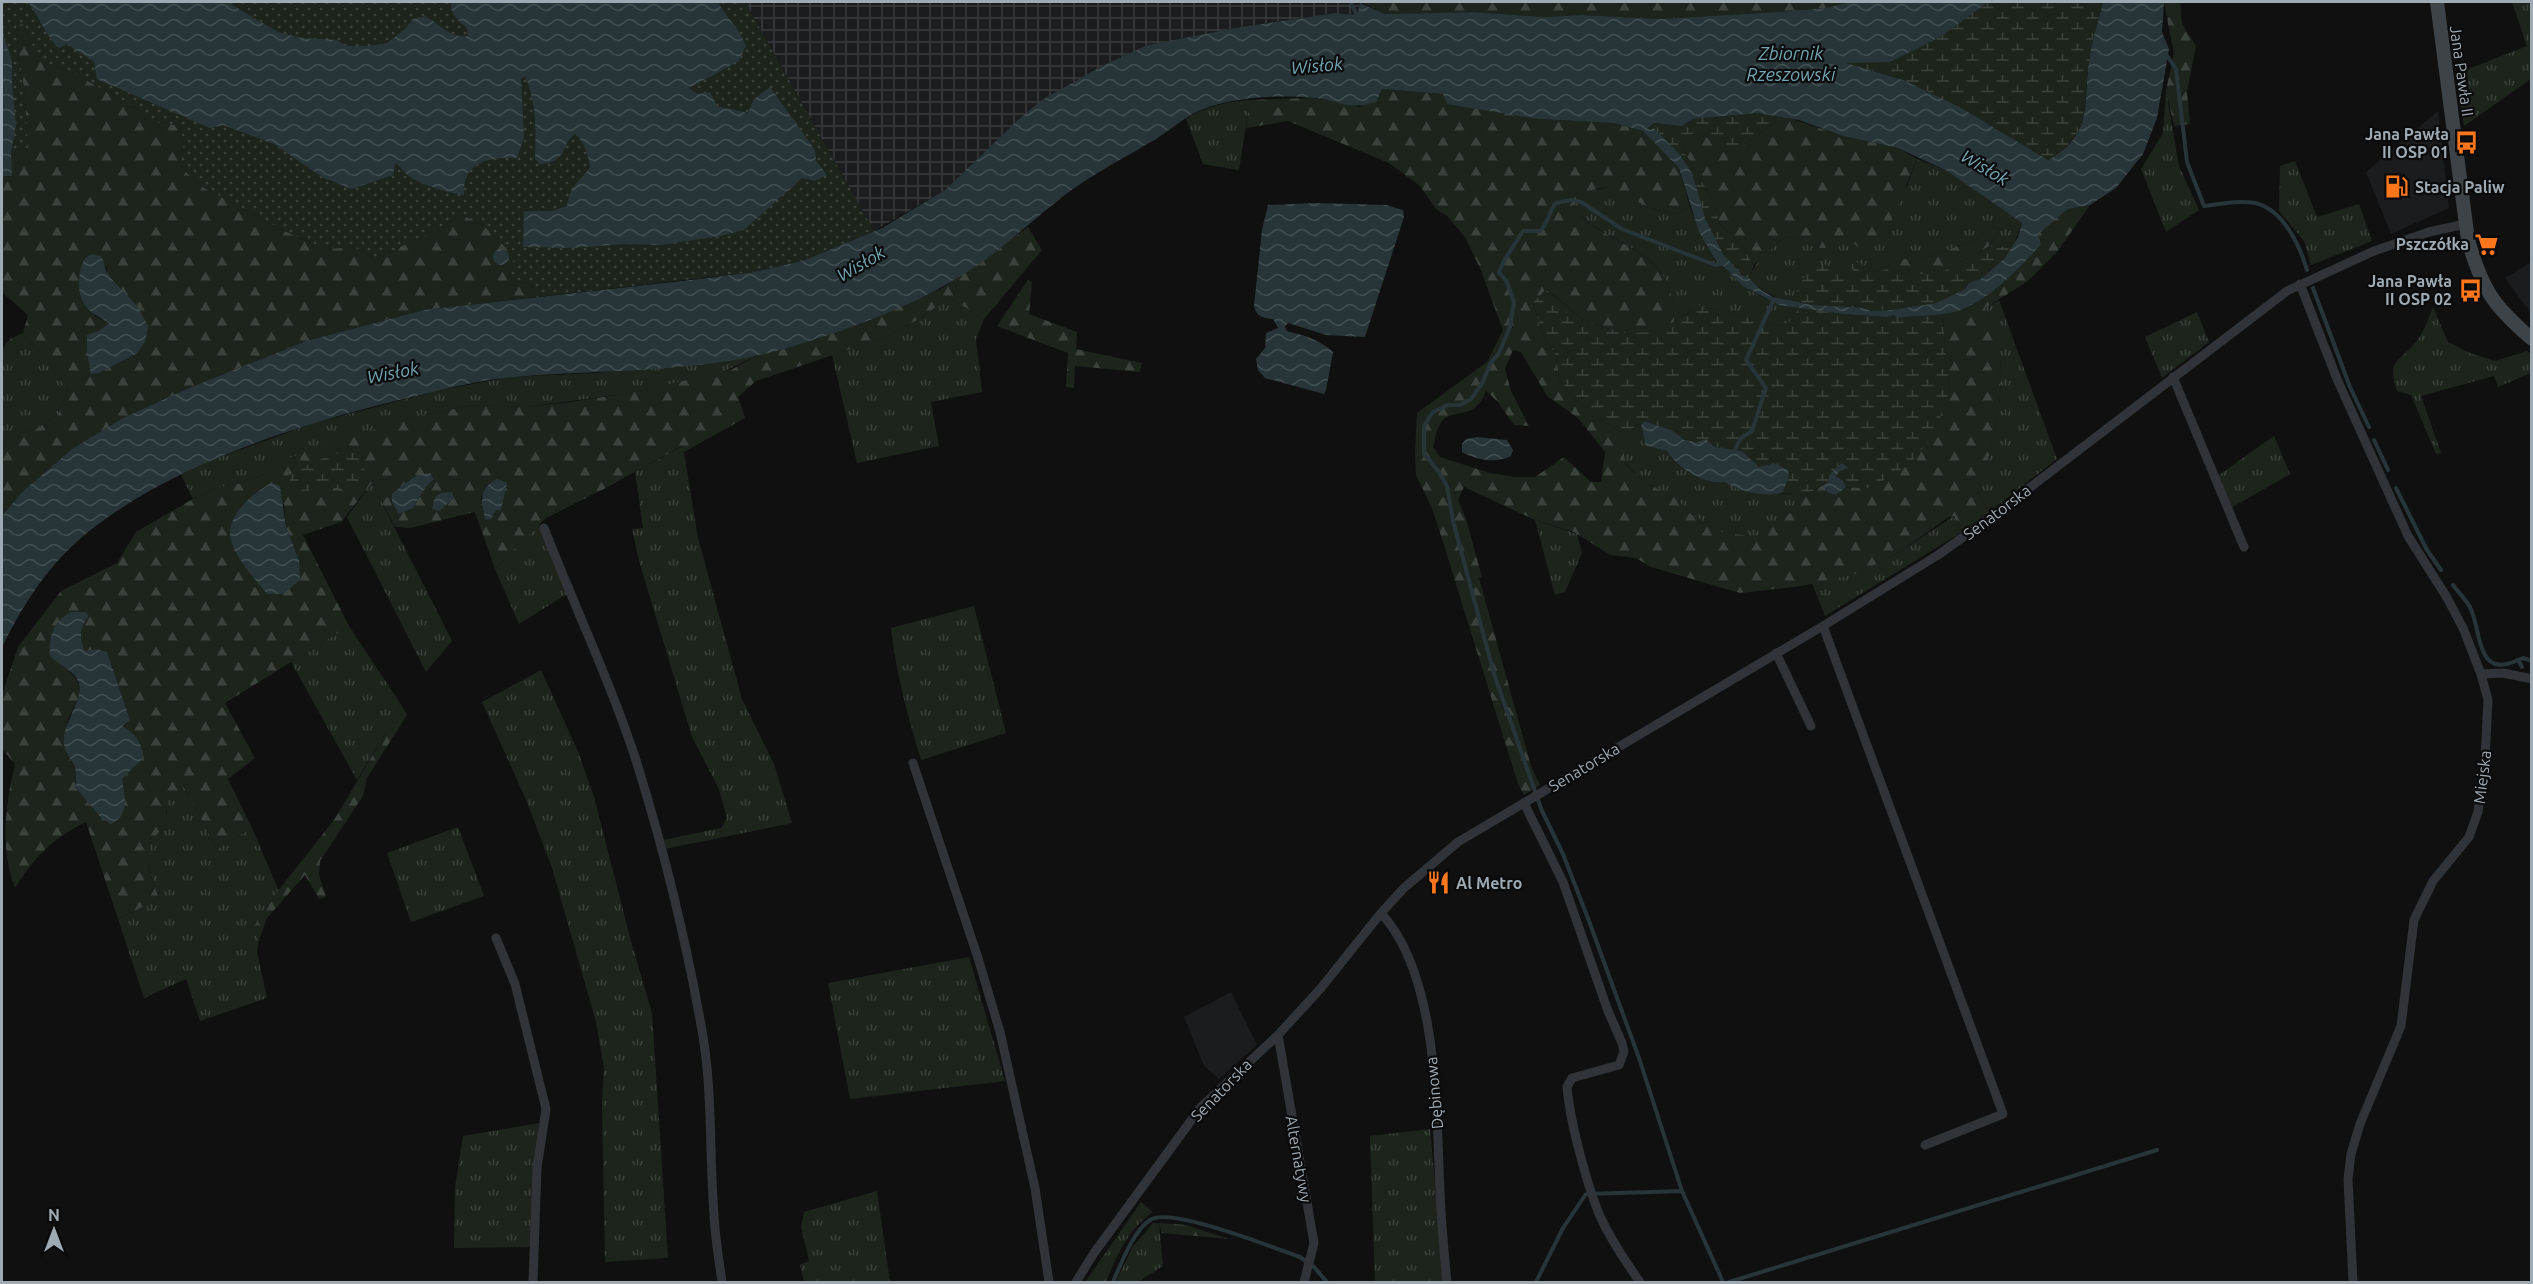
<svg xmlns="http://www.w3.org/2000/svg" width="2533" height="1284" font-family="Ubuntu,sans-serif">
<style>
.built{fill:#1b1c1e}
.industrial{fill:url(#industrial-grid)}
.grass{fill:url(#grass-tufts)}
.forest{fill:url(#forest-firs);fill-rule:evenodd}
.wetland{fill:url(#wetland-marsh)}
.park{fill:url(#park-dots)}
.water{fill:url(#water-waves);fill-rule:evenodd}
.lines{fill:none;stroke-linecap:round;stroke-linejoin:round}
.stream{stroke:#273538;stroke-width:4}
.street{stroke:#303337;stroke-width:9}
.secondary{stroke:#3e4347;stroke-width:14}
.labels{text-anchor:middle;stroke-width:4.5;stroke-linejoin:round;paint-order:stroke}
.street-label{font-size:16px;fill:#9fabb4;stroke:#0b0b0c}
.poi-label{font-size:16px;font-weight:bold;fill:#9fabb4;stroke:#0b0b0c;text-anchor:end}
.water-label{font-size:18px;font-style:italic;fill:#72a6b3;stroke:#0b0b0c}
</style>
<defs>
<pattern id="industrial-grid" width="8" height="8" patternUnits="userSpaceOnUse" patternTransform="scale(1.5)"><rect width="8" height="8" fill="#1b1c1e"/><path d="M0 4h8M4 0v8" fill="none" stroke="#393a3c"/></pattern>
<pattern id="grass-tufts" width="24" height="20" patternUnits="userSpaceOnUse" patternTransform="scale(1.5)"><rect width="24" height="20" fill="#1d241c"/><path d="M3 7l-1-3M5 7V3M7 7l1-3M15 17l-1-3M17 17v-4M19 17l1-3" fill="none" stroke="#3b413b"/></pattern>
<pattern id="forest-firs" width="22" height="20" patternUnits="userSpaceOnUse" patternTransform="scale(1.5)"><rect width="22" height="20" fill="#1d241c"/><path d="M5 1l3.5 6h-7zM16 11l3.5 6h-7z" fill="#3b413b"/></pattern>
<pattern id="wetland-marsh" width="20" height="14" patternUnits="userSpaceOnUse" patternTransform="scale(1.5)"><rect width="20" height="14" fill="#1d241c"/><path d="M1 5h8M5 5V1M11 12h8M15 12V8" fill="none" stroke="#3b413b"/></pattern>
<pattern id="park-dots" width="8" height="8" patternUnits="userSpaceOnUse" patternTransform="scale(1.5)"><rect width="8" height="8" fill="#1d241c"/><path d="M2 2h.1M6 6h.1" fill="none" stroke="#3b413b" stroke-width="1.8" stroke-linecap="round"/></pattern>
<pattern id="water-waves" width="16" height="10" patternUnits="userSpaceOnUse" patternTransform="scale(1.5)"><rect width="16" height="10" fill="#273538"/><path d="M0 5q4-4 8 0t8 0" fill="none" stroke="#435052"/></pattern>
</defs>
<rect width="100%" height="100%" fill="#101011"/>
<path class="built" d="M2438,111l11,97 -58,26 -25,-62z
M2531,262v51l-26,-35z
M1231,992l26,53 -38,34 -15,-13 -20,-49z"/>
<path class="industrial" d="M745,2h615l-3,13 -22,-2 -94,14 -92,18 -184,126 -20,19 -71,41z"/>
<path class="grass" d="M2512,2h19v77l-67,47 -8,-52 71,-28z
M2166,90l13,76 20,44 -33,22 -25,-63 22,-36z
M1250,100l-11,70 -36,-6 -17,-45c19,-13 41,-17 64,-19z
M1917,159l30,12 75,52 -9,23 -25,1 12,-17 -6,-3 -23,15 -50,17h-29l-5,10 -10,3 -26,-12 3,18 -50,-1 -13,25c-17,-5 -30,-10 -42,-24 7,-18 23,-33 40,-42l31,12 22,-14 65,-48z
M2295,161l22,56 42,-13 13,37 -61,24 -7,-24 -25,-30 1,-45z
M1615,187l38,22 23,5 14,-7c18,48 53,95 108,100l-4,12 -13,7 -84,-21 -23,17c1,-76 -57,-70 -100,-112l2,-13 14,-7z
M949,297l35,22 -8,20 6,53 -51,10 8,44 -82,17 -25,-108 51,-17 38,-20z
M1999,300l58,159 -68,53 -11,-18c13,-42 31,-107 19,-151 -3,-11 -8,-23 -12,-35z
M2433,307l15,35 22,11 25,8 32,-10 5,4 -1,18 -33,14 -4,-11 -73,20 20,57 -5,1 -25,-59 -14,-4c-12,-35 6,-29 22,-53 6,-9 10,-21 14,-31z
M2197,312l12,30 -47,36 -17,-41z
M23,333l45,56 -10,26 -22,14 -12,2 -22,16v-98l8,-10z
M756,356l-37,18 -89,19 -104,14 -52,-2 -61,12 -135,46 -14,11 -20,9 -25,4 -26,12 -12,-24 25,-13 108,-39 127,-33 69,-13 85,-4z
M1641,424l5,22 21,5c9,16 39,35 57,31 24,16 56,10 83,13l-23,25 -26,17 -37,-5 -29,-17 -18,-18 -30,-15 -20,-20v-27z
M2274,436l16,38 -59,34 -12,-33z
M683,446l15,92 44,161 32,65 18,59 -127,26 -2,-9 58,-12 6,-10 -8,-29 -27,-52 -53,-176 -7,-32 11,-1 -8,-56z
M372,483l80,158 -26,31 -79,-155z
M1954,516l8,16 -137,84 -13,-33 47,-10 39,-20z
M1535,520l42,14 5,19 -17,39 -10,3z
M539,524l28,70 -48,30 -24,-55z
M974,606l32,127 -85,27c-13,-43 -25,-87 -30,-132z
M349,626l51,77 -8,20 -35,57 -66,-118z
M541,670l38,84 15,43 38,148 20,68 16,245 -63,4 -3,-157 2,-37 -8,-46 -44,-154 -25,-66 -45,-100z
M184,787l33,62 35,-21 27,63 -13,15 -11,21 4,13 -2,12 10,46 -67,23 -14,-42 -42,19 -26,-79 41,-20 -13,-41 6,-19 15,-26 -1,-9 3,-7z
M458,827l26,69 -73,26 -24,-69z
M969,957l36,124 -155,18 -22,-116z
M539,1123l-9,124 -76,1 1,-61 8,-51z
M1430,1129l14,153h-69l-5,-146z
M877,1191l13,91h-86l-4,-17 9,-4 -8,-34 3,-15z
M1141,1202l12,10c-25,17 -36,44 -47,70h-21z
M1153,1223h6l4,43 -25,16h-22l16,-34z"/>
<path class="forest" d="M1360,2h490l-24,6 -49,4 -116,7 -79,-4 -38,2 -70,-5 -89,2z
M2164,2h16l2,22 14,22 -9,46 3,32 -16,2 -8,-36 8,-36z
M23,24l18,37 36,14 61,34 12,16 11,-3 19,4 4,18 -5,21 22,21 88,47 36,16 29,-2 14,7 6,7c29,-17 60,-30 89,-46l20,10 33,32 -7,15 3,8 20,5 5,12 -113,13 -73,19 -45,12 -117,47 -66,30 -51,31 -50,43 -20,24v-69l22,-16 12,-2 22,-14 10,-26 -45,-56 5,-18 -26,-23v-116h10l-1,-23 17,-5 -3,-51 -9,-64 1,-8zM85,259l22,8v7l15,16 14,64 -37,19 -12,-38 13,-5 9,-7 -14,-7 -16,-30z
M1381,89l62,5 96,25 75,4 29,8 36,37 11,39 -14,7c-7,-2 -15,-3 -22,-5 -34,-13 -39,-34 -77,-12l-3,13c43,43 101,36 100,112l-21,11h-32l-39,-14 -35,-30 -14,15 9,29 13,20 5,27 15,19 49,36v28l20,19 30,15 18,18 29,17 37,5 26,-18 23,-24 16,-10 5,8 8,2 10,-8 23,1 72,-78 9,-22 -5,-40 -2,-34c45,-14 68,-34 97,-70l-3,-10 31,-25 22,-4 -33,47 -29,29 -43,27c4,12 9,24 12,35 12,44 -6,109 -19,151l11,18 -27,20 -8,-16 -7,2 -49,35 -39,20 -57,13 -62,7 -89,-26 -15,-9 -26,-3 -36,-23 -39,-12 -71,-33 -6,13 8,19 16,58 -3,1 52,188 9,19 -16,10 -6,-11 -75,-242 -11,-34 -16,-33 -1,-23 2,-39 70,-51 16,-32 -23,-62 -15,-31 -18,-21 -11,-7 -16,-23 -31,-23 -101,-42 -42,7 4,-28 63,-2 47,9zM1513,350l8,2 26,44 31,22 27,34 -4,30h-10l-27,-25 -29,20h-21l-24,-4 -50,-16 -7,-10c2,-7 3,-16 7,-23 12,-19 33,0 46,-33l11,10 17,24 15,1 -18,-35 -6,-22z
M1783,116l60,20 55,12 19,11 -31,75 -28,13 -15,-12 -5,13h-18l-31,-12 -9,5 -26,24 -15,-23 -19,-18 -9,-27 -28,-47 4,-16 17,1 17,13 23,-3z
M1028,227l14,23 -58,69 -35,-22 -28,21 -38,20 -127,43 -18,16 7,21 -61,34 -2,-6 -78,43 -58,29 -51,51 -20,-57 -65,16 -15,-1 -23,-44 -31,39 -38,13 46,91 -124,77 30,55 -27,21 24,49 -35,21 -33,-62c-20,13 -16,16 -19,38 -27,28 -17,39 -6,74l-41,20 -32,-97c-35,17 -50,34 -71,66 -15,-39 -10,-82 0,-124l-13,-15v-54l16,-48 43,-56 56,-28 19,-31 57,-33 26,-12 25,-4 20,-9 14,-11 21,-9 114,-37 61,-12 52,2 44,-5 60,-9 101,-23 25,-14 107,-33 79,-35 28,-18zM434,479l-8,8 -13,21 -5,-28zM507,483l-16,35 -6,2 -4,-24zM256,491l28,13 2,23 13,33zM86,612l-7,25 6,14 11,-2 11,3 23,68 -9,6c13,6 21,17 23,31l-23,22 4,18 -24,21 -26,-31 1,-16 -10,-19 1,-31 13,-26 -2,-13 -12,-15z
M1994,227l6,3 -12,17 -50,27h-28l-23,-5 5,-10h29l50,-17z
M1028,280l4,2 -3,32 48,18 -1,17 66,14 -2,9 -65,-6 -1,22 -8,-1 2,-34 -71,-27z
M400,703l7,12 -40,63 -4,18 -43,65 -1,14 7,22 -7,2 -14,-24 -38,43 -8,22 -5,-13 12,-21 68,-86 58,-97z
M1159,1223l27,2 43,14 -67,-6z"/>
<path class="wetland" d="M1988,2h115c-4,17 -10,35 -13,53 -9,46 6,78 -42,105l-90,-54 -55,-26 -60,-18h47z
M1757,113l26,3 -39,29 -23,3 -17,-13 -16,-1 -5,16 28,47 9,27 19,18 15,23 -5,13c-24,-9 -44,-57 -51,-81 -2,-6 -2,-16 -5,-22 -11,-18 -25,-32 -39,-47l-4,2 -2,-2 6,-5 27,3 12,-7z
M2013,246l-8,12 -23,20 -12,5 -5,6 -10,5 -19,9 -44,7 -20,1 -10,-3h-30l-41,-6 13,-25 20,-13 30,13 -4,-18 27,13 10,-3 23,5h28l50,-27z
M1546,289l36,30 39,14 32,-1 21,-10 23,-17 84,21 13,-7 4,-12 45,7 44,3 7,-2 4,3 45,-4 2,34 5,40 -16,47 -20,24 -16,13 -29,16 -23,-1 -3,-6 -7,-5 5,-6v-7l-12,12v5l-22,15 -25,-2 7,-16 -15,-14 -15,4 -17,-16 -27,-4 -9,-8 -10,3 -12,-2c-10,-13 -24,-12 -39,-19l-21,14 -49,-36 -15,-19 -5,-27 -13,-20 -9,-30z
M358,448l6,13v23l-10,7 -18,-3 -38,3 -8,-7 -1,-9c22,-13 44,-22 69,-27z"/>
<path class="park" d="M2,2h743l129,229 -72,30 -48,11 -217,25 -5,-12 -20,-5 -3,-8 6,-15 -32,-32 -19,-10c-30,16 -61,29 -90,46l-6,-7 -14,-7 -29,2 -36,-16 -88,-47 -22,-21 5,-21 -4,-18 -19,-4 -11,3 -12,-16 -61,-34 -37,-14 -17,-37 -6,1 -1,8 9,64 3,51 -16,6v22h-10z"/>
<path class="water" d="M28,2h199l51,30 24,6 34,2 11,6h23l17,-3 18,-14 8,-10 12,-3c15,8 26,23 43,20l-1,-8c-9,-7 -17,-14 -16,-26h267c10,18 20,24 28,44l-7,15 -50,27 8,6 13,-2 7,14 31,7 6,-14 16,-12 45,63 1,11 11,14 -12,6 -13,-3 -58,52 -24,6 -58,9 -37,-1 -53,4 -49,-1 1,-36h28l15,-5c3,-21 12,-23 23,-39 -2,-13 -5,-24 -15,-33 -15,10 -7,29 -35,30l-5,-5c1,-30 2,-55 -10,-83l-4,3 3,58 -7,21c-17,-1 -40,0 -50,17 -3,5 -3,14 -3,20 -15,-2 -43,-10 -55,-19 -6,-4 -8,-10 -14,-13l-2,12 -41,14 -30,-12 -48,-33 -51,-19 -13,3 -113,-49 -3,-17 -27,-18 -8,4c-12,-10 -21,-33 -31,-46z
M1850,2h138l-46,34 -52,26 -44,1 57,17 55,26 90,54c48,-26 34,-60 42,-105 3,-18 9,-36 13,-53h61l-2,30 7,17 -12,69 -14,36 -27,34 -26,17 -22,4 -30,25 3,10c-22,26 -62,67 -98,70 -15,2 -30,2 -46,4l-3,-3 -7,2 -44,-3 -64,-9 -36,-19 -29,-29 -15,-25 -20,-64 -36,-37 -29,-8 -75,-4 -92,-15 -4,-10 -61,-5 -6,13c-25,8 -36,0 -60,-4 -35,-4 -91,-1 -122,15 -13,7 -25,18 -38,26 -29,17 -59,33 -86,52 -35,26 -66,58 -103,81 -51,33 -112,55 -170,73 -91,29 -190,24 -283,32 -36,3 -72,13 -106,21 -111,26 -260,73 -342,154 -27,27 -47,61 -64,95v-131l20,-24 50,-43 51,-31 66,-30 117,-47 118,-31 276,-31 54,-7 48,-11 80,-33 63,-38 73,-70 24,-20 60,-34 46,-21 93,-18 94,-14 22,2 3,-12 25,11 89,-2 70,5 38,-2 79,4 116,-7 49,-4zM1757,113l42,7 44,16 55,12 49,23 75,52 -4,14 -13,21 -23,20 -13,5 -4,6 -29,14 -44,7 -20,1 -10,-3 -50,-3 -39,-8 -12,-7 -12,-12 -7,-3 -19,-21 -18,-36 -12,-43 -13,-20 -26,-27 -4,2 -2,-2 6,-5 27,3 12,-7z
M2,4l2,32 8,25v22l4,41 -5,29 1,23h-10z
M1315,203l71,2 17,5 1,7 -39,120 -39,-2 -38,-12 -3,4 2,4c18,5 32,8 46,21l-7,38 -2,4 -59,-16 -7,-8 -2,-11 9,-11 1,-15 12,-5 -5,-9c-11,-1 -16,-2 -19,-13l8,-76 6,-25z
M493 257a8 8 0 1 1 16 0a8 8 0 1 1-16 0Z
M93,254l9,3 5,17 31,33 10,19 -3,16 -9,12 -37,19 -8,1 -4,-20v-19l13,-5 9,-7c-10,-6 -21,-11 -26,-21 -6,-10 -5,-33 2,-43 2,-3 5,-4 8,-5z
M1645,421c15,7 28,6 39,19l12,2 10,-3 9,8 27,4 17,16 15,-4 14,7 1,7 -7,16c-17,4 -43,-1 -58,-11 -18,4 -48,-15 -57,-31l-21,-5 -5,-22z
M1477,437l30,3 6,10 -2,6c-15,8 -34,4 -49,-4v-8l4,-5z
M1841,463l8,5 -8,2 -5,6 7,5 3,6 -10,8 -8,-2 -5,-8 6,-5v-5z
M430,473l4,6 -8,8 -13,21 -14,6 -7,-12v-8c13,-11 21,-19 38,-21z
M497,479l10,4 -6,27h-5l-5,9 -6,1c-3,-19 -8,-30 12,-41z
M271,483l9,3 6,41 13,33 1,20 -17,14h-16c-12,-15 -28,-32 -35,-50 -10,-26 20,-50 39,-61z
M452,492l2,6 -15,13 -7,-2 3,-12 6,-4z
M72,612h14l3,4c-10,12 -10,21 -4,35l11,-2 11,3 23,68 -8,6c12,6 20,17 22,31l-22,22c3,19 8,35 -11,45l-10,-6 -26,-31c1,-5 1,-10 1,-14 -1,-11 -12,-19 -12,-30 -2,-21 22,-45 14,-62 -6,-12 -19,-16 -28,-25 -2,-18 4,-37 22,-44z"/>
<g class="lines">
<path class="stream" d="M1351,2l7,16
M2166,54l10,15 11,93 17,44c17,-2 34,-6 51,-3 28,6 45,43 52,67
M2313,288l37,99 19,40
M2374,440l14,30
M1735,450l5,-11 12,-8 14,-43 -20,-28 27,-59
M2396,488l31,62 14,20
M2453,585c5,7 13,15 17,22 12,25 6,73 48,53l4,7
M2518,660l5,-2 9,3
M1113,1282c8,-18 20,-51 37,-62 20,-14 124,28 150,37l14,10 13,15
M1536,1282l27,-54 23,-34 96,-3
M1723,1282l-41,-91 -43,-133 -50,-137 -26,-67 -21,-43 -48,-137 -41,-153 -6,-35 -8,-14 -15,-18v-28l9,-14 15,-7h12l11,-6 12,-17 7,-18 9,-11 11,-26 4,-25 -7,-20 -8,-10 6,-13 18,-28h17c11,-12 7,-18 16,-28l15,-3 10,2 41,27 93,36 9,-2
M1729,1282l428,-132"/>
<path class="street" d="M2300,284l37,95 71,157 38,60 17,32 18,46 7,26 -3,59 -7,53 -9,25 -36,44 -19,39 -13,106 -41,98 -9,30 -3,25 5,103
M2173,377l71,170
M544,528c30,77 66,153 92,232 27,87 49,175 65,265 12,62 8,126 13,190 1,22 5,45 8,67
M1823,626l180,488 -78,31
M1776,653l35,73
M2481,674l22,-1 29,6
M913,763l65,195 22,74 35,156 14,94
M1524,803l39,79 45,129 14,32 2,9 -5,13 -47,13 -5,9c3,35 19,94 32,127 11,24 26,47 41,68
M1381,913c58,63 55,197 59,278 1,30 4,61 7,91
M496,938l19,46 31,125 -9,59 -4,114
M1278,1035l36,208 -10,39
M1076,1282l18,-29 107,-146 77,-72 43,-47 60,-75 23,-25 54,-46 365,-216 115,-71 52,-37 297,-227 87,-40 55,-19 36,-8"/>
<path class="secondary" d="M2437,2l31,238c14,49 25,66 64,99"/>
</g>
<defs>
<symbol id="bus-bare" viewBox="-9 -9 18 18"><path d="M-5-6H5V4H4V6H2V4H-2V6H-4V4H-5ZM-3.5-4V0h7V-4ZM-3.5 1.2v1.5H-2V1.2ZM2 1.2v1.5H3.5V1.2Z" fill="#ff771a" stroke="#0b0b0c" stroke-width="2.5" paint-order="stroke"/></symbol>
<symbol id="fuel-bare" viewBox="-9 -9 18 18"><path d="M-5.5-6h7V0h2V4h1.3V-2.5L3-4.5l.8-.8L6-3V5H2.5V1h-1V6h-7ZM-4.2-4.7v3.2H.2V-4.7Z" fill="#ff771a" stroke="#0b0b0c" stroke-width="2.5" paint-order="stroke"/></symbol>
<symbol id="supermarket-bare" viewBox="-9 -9 18 18"><path d="M-6-5.5h2.5l.6 2H6L4.5 2H-2.5L-4.4-4H-6ZM-1.5 3.2a1.3 1.3 0 1 0 .1 0ZM3 3.2a1.3 1.3 0 1 0 .1 0Z" fill="#ff771a" stroke="#0b0b0c" stroke-width="2.5" paint-order="stroke"/></symbol>
<symbol id="restaurant-bare" viewBox="-9 -9 18 18"><path d="M-5-6h1v4h1v-4h1v4h1v-4h1v5L-1.5 .5V6h-2V.5L-5-1ZM5-6V6H3V1.5H1.5Q1.5-4 5-6Z" fill="#ff771a" stroke="#0b0b0c" stroke-width="2.5" paint-order="stroke"/></symbol>
</defs>
<g fill-rule="evenodd">
<use href="#bus-bare" x="2450" y="126" width="33" height="33"/>
<use href="#fuel-bare" x="2380" y="170" width="33" height="33"/>
<use href="#supermarket-bare" x="2470" y="228" width="33" height="33"/>
<use href="#bus-bare" x="2454" y="274" width="33" height="33"/>
<use href="#restaurant-bare" x="1422" y="866" width="33" height="33"/>
</g>
<g class="labels">
<g class="street-label">
<text transform="translate(2462 71) rotate(82)" y="6">Jana Pawła II</text>
<text transform="translate(1997 512) rotate(-37)" y="6">Senatorska</text>
<text transform="translate(1584 767) rotate(-31)" y="6">Senatorska</text>
<text transform="translate(2482 777) rotate(-83)" y="6">Miejska</text>
<text transform="translate(1221 1090) rotate(-46)" y="6">Senatorska</text>
<text transform="translate(1434 1093) rotate(-95)" y="6">Dębinowa</text>
<text transform="translate(1299 1159) rotate(80)" y="6">Alternatywy</text>
</g>
<g class="poi-label">
<text x="2449" y="140">Jana Pawła<tspan x="2449" dy="18">II OSP 01</tspan></text>
<text x="2415" y="193" text-anchor="start">Stacja Paliw</text>
<text x="2469" y="250">Pszczółka</text>
<text x="2452" y="287">Jana Pawła<tspan x="2452" dy="18">II OSP 02</tspan></text>
<text x="1456" y="889" text-anchor="start">Al Metro</text>
</g>
<g class="water-label">
<text x="1791" y="60">Zbiornik<tspan x="1791" dy="21">Rzeszowski</tspan></text>
<text transform="translate(1317 66) rotate(-5)" y="6">Wisłok</text>
<text transform="translate(1985 168) rotate(31)" y="6">Wisłok</text>
<text transform="translate(861 264) rotate(-30)" y="6">Wisłok</text>
<text transform="translate(393 373) rotate(-11)" y="6">Wisłok</text>
</g>
</g>
<rect width="2533" height="1284" fill="none" stroke="#9fabb4" stroke-width="6"/>
<g transform="translate(54 1230)" stroke="#0b0b0c" stroke-width="4.5" paint-order="stroke">
<path d="M0-4.5L10 22L0 15L-10 22Z" fill="#9fabb4"/>
<text y="-9" font-size="16" font-weight="bold" text-anchor="middle" fill="#9fabb4">N</text>
</g>
</svg>
